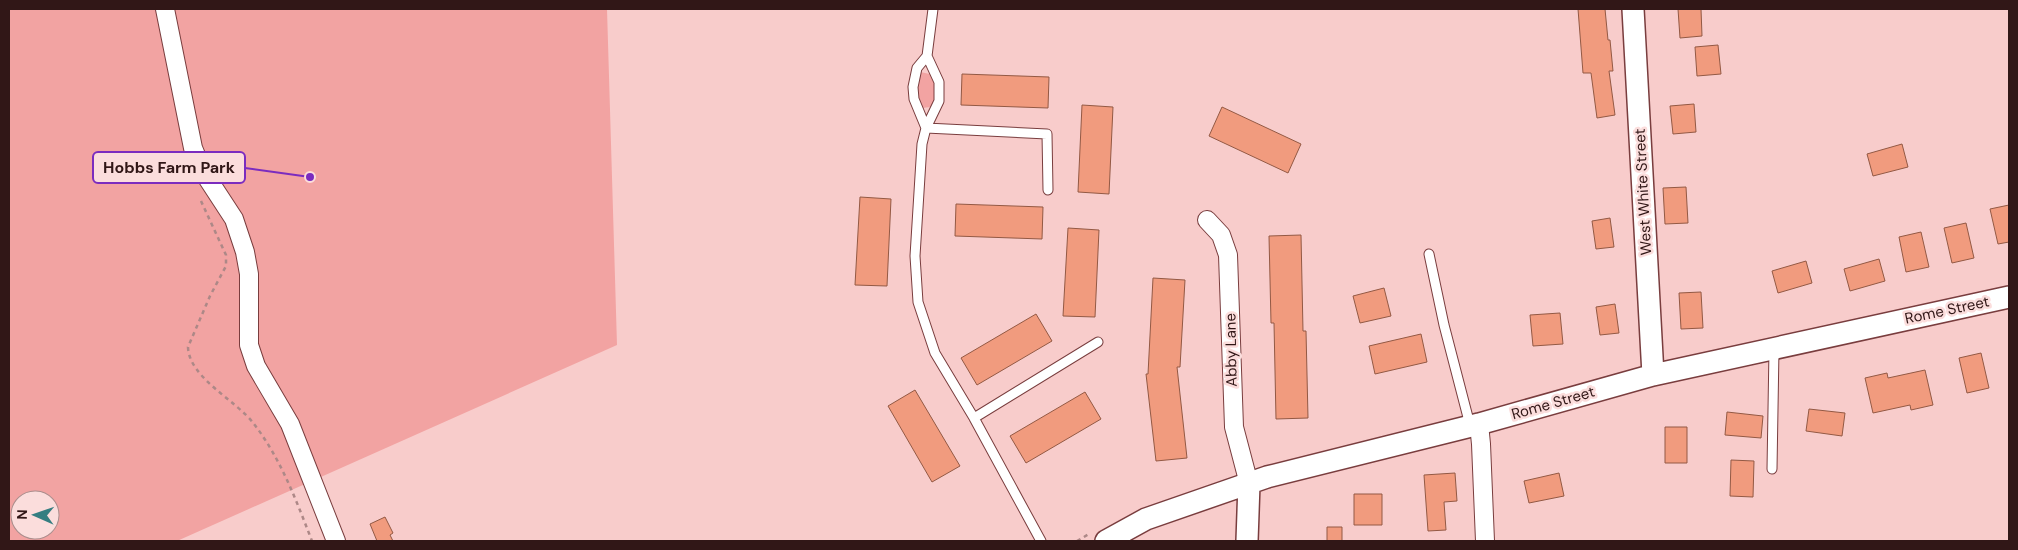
<svg xmlns="http://www.w3.org/2000/svg" width="2018" height="550" font-family="'DM Sans',sans-serif">
<style>
.green{fill:#f2a3a2;fill-rule:evenodd}
.building{fill:#f19b7e;stroke:#935944}
.lines{fill:none;stroke-linecap:round;stroke-linejoin:round}
.service-casing{stroke:#793d3e;stroke-width:11}
.minor-casing{stroke:#793d3e;stroke-width:20}
.tertiary-casing{stroke:#793d3e;stroke-width:24}
.path{stroke:#ad8887;stroke-width:2.5;stroke-dasharray:4 4;stroke-linecap:butt}
.service{stroke:#fff;stroke-width:9}
.minor{stroke:#fff;stroke-width:18}
.tertiary{stroke:#fff;stroke-width:21}
.labels{text-anchor:middle;stroke-width:5;stroke-linejoin:round;paint-order:stroke}
.street-label{font-size:15px;fill:#311717;stroke:#fbdddc}
.leader{fill:none;stroke:#7b2cbf;stroke-width:2}
.callout-dot{fill:#7b2cbf;stroke:#fbdddc;stroke-width:2}
.callout{fill:#fbdddc;stroke:#7b2cbf;stroke-width:2}
.callout-label{font-size:16px;text-anchor:middle;font-weight:bold;fill:#311717}
</style>
<rect width="100%" height="100%" fill="#f8cccb"/>
<path class="green" d="M9,9h598l10,336 -440,196h-168zM20,500h30v30h-30z
M920,72l10,2c5,10 9,24 1,33l-9,1 -6,-15z"/>
<path class="building" d="M1578,9h27l3,31h2l3,31h-4l6,44 -18,3 -6,-45h-8z
M1678,9h23l1,27 -22,2z
M1718,45l3,29 -24,2 -2,-29z
M962,74l87,3 -1,31 -87,-3z
M1694,104l2,28 -23,2 -3,-28z
M1082,105l31,2 -4,87 -31,-2z
M1222,107l79,37 -13,29 -79,-37z
M1902,144l6,23 -35,9 -6,-22z
M1686,187l2,36 -23,1 -2,-36z
M860,197l31,2 -4,87 -32,-1z
M956,204l87,3 -1,32 -87,-3z
M2009,205v37l-11,2 -8,-35z
M1610,218l4,29 -18,2 -4,-28z
M1966,223l8,35 -22,5 -8,-35z
M1068,228l31,2 -4,87 -32,-1z
M1921,232l8,35 -23,5 -7,-35z
M1301,235l2,96h3l2,87 -32,1 -2,-96h-3l-2,-87z
M1879,259l6,22 -35,10 -6,-22z
M1806,261l6,22 -34,10 -6,-22z
M1153,278l32,2 -5,87h-3l10,91 -31,3 -10,-87h2z
M1384,288l7,28 -31,7 -7,-27z
M1701,292l2,36 -22,1 -2,-36z
M1615,304l4,29 -19,2 -4,-28z
M1560,313l3,31 -30,2 -3,-31z
M1036,314l16,27 -75,44 -16,-27z
M1421,334l6,28 -52,12 -6,-28z
M1981,353l8,35 -22,5 -8,-35z
M1925,370l8,35 -22,5 -1,-5 -37,8 -8,-35 22,-5 1,5z
M915,390l45,76 -28,16 -44,-76z
M1085,392l16,27 -75,44 -16,-27z
M1809,409l36,4 -3,23 -36,-5z
M1727,412l36,4 -2,22 -36,-3z
M1665,427h22v36h-22z
M1731,460l23,1 -1,36 -23,-1z
M1455,473l2,28 -13,1 2,28 -18,1 -4,-56z
M1559,473l5,23 -35,7 -5,-22z
M1354,494h28v31h-28z
M385,517l8,16 -3,2 3,6h-16l-7,-17z
M1327,527h15v14h-15z"/>
<g class="lines">
<defs>
<path id="service" d="M927,56l12,26v19l-13,27 -4,16 -7,112 3,46 17,51 39,65 67,123
M926,128l121,6 1,56
M926,128l-12,-29 -1,-12 4,-19 10,-12 6,-47
M1429,254l15,71 26,100
M974,418l124,-76
M1772,469l2,-120"/>
<path id="minor" d="M165,9l28,139 9,22 32,49 11,33 4,22v71l7,21 34,58 46,117
M1207,220l14,15 7,20 6,172 15,57
M1479,424l2,20 4,97"/>
<path id="tertiary" d="M1633,9l20,366
M1106,541l40,-22 121,-42 212,-53 174,-49 356,-78
M1247,541l2,-57"/>
</defs>
<use href="#service" class="service-casing"/>
<use href="#minor" class="minor-casing"/>
<use href="#tertiary" class="tertiary-casing"/>
<path class="path" d="M201,201l25,54v11l-16,30 -22,51c1,31 48,53 66,77 27,35 42,76 58,117
M1077,541l12,-7"/>
<use href="#service" class="service"/>
<use href="#minor" class="minor"/>
<use href="#tertiary" class="tertiary"/>
</g>
<g class="labels">
<g class="street-label">
<text transform="translate(1643 192) rotate(-93)" y="5">West White Street</text>
<text transform="translate(1947 310) rotate(-12)" y="5">Rome Street</text>
<text transform="translate(1231 350) rotate(-91)" y="5">Abby Lane</text>
<text transform="translate(1553 403) rotate(-16)" y="5">Rome Street</text>
</g>
</g>
<path class="leader" d="M310 177L245 168"/>
<circle class="callout-dot" cx="310" cy="177" r="5"/>
<rect class="callout" x="93" y="152" width="152" height="31" rx="5"/>
<g class="callout-label">
<text x="169" y="173">Hobbs Farm Park</text>
</g>
<rect width="2018" height="550" fill="none" stroke="#311717" stroke-width="20"/>
<g transform="translate(35 515) rotate(272)"><circle r="24" fill="#fbdddc" stroke="#aa8e8d"/>
<path d="M0-4L9 19L0 12L-9 19Z" fill="#357e81"/>
<text y="-8" font-size="14" font-weight="bold" text-anchor="middle" fill="#311717">N</text>
</g>
</svg>
